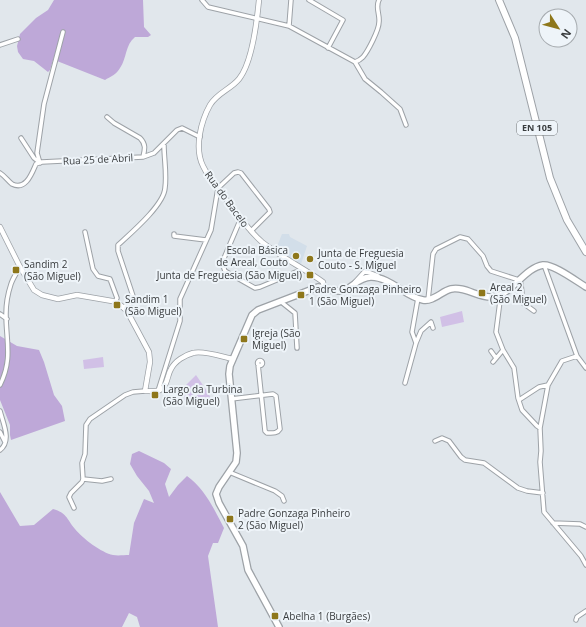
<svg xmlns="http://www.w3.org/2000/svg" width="586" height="627" font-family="'Open Sans',sans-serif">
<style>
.built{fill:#d2dee9}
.green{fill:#d1c0e6}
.forest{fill:#bea8d8}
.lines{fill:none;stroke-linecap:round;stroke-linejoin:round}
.minor-casing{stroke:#9da2a7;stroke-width:5.5}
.tertiary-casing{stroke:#9da2a7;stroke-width:6}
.secondary-casing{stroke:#9da2a7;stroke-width:8}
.primary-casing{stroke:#9da2a7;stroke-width:8}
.minor{stroke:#fff;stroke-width:3.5}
.tertiary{stroke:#fff;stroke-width:4.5}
.secondary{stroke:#fff;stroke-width:5.5}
.primary{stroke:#fff;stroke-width:6}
.poi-dot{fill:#8e771b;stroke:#eef4f9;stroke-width:1.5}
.labels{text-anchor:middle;stroke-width:4;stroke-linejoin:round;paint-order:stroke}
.shield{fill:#eef4f9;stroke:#707477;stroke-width:1}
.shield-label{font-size:9px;font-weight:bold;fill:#3a3d3f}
.street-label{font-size:10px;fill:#3a3d3f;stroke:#eef4f9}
.poi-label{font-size:10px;fill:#3a3d3f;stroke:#eef4f9;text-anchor:start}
</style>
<rect width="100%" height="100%" fill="#e1e7ec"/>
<path class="built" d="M282,234h7l1,3 17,9 -6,18 -25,-15z"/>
<path class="green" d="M462,311l2,11 -22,5 -2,-10z
M103,357l1,10 -20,2 -1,-9z
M196,375l13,19 2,6 -22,6 -5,-7 2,-14z"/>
<path class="forest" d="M54,0h89l1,27 7,8 -3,2h-13c-10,8 -8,21 -15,31 -3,6 -10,9 -15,12l-48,-19 8,-30h-3l-12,39 -2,2 -14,-11 -11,-2 -5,-7 -1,-6 3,-12 16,-16 12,-8z
M0,336l17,10 22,4 5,12 10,33 8,11 3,15 -54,19 -1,-5v-10l-10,-25z
M139,451l25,12 7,6 -6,15 4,13 9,-12 9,-9c18,13 27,33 37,52l-6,15h-5l-5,13 10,71h-78l-3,-10 -8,-4 -7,14h-122v-135l20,34 14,-1 19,-16c14,4 13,9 22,20 7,9 27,24 38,26 5,1 11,0 16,0l5,-32 10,-24 10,4 -5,-12 -12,-15 -7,-12 2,-10z"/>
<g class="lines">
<defs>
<path id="minor" d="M202,0l6,7 81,19 66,36
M309,0l34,20 -15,28
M289,26l2,-26
M0,45l18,-6
M355,62l10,17 16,13 19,17 6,16
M355,62c3,-1 5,-2 8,-5 5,-6 16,-27 16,-35 1,-8 -4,-15 0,-22
M107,117l7,6 26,15c6,6 5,11 3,19
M21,138l13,20 5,4
M40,163l-3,-10 7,-49 19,-72
M0,173c5,3 8,8 12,11 14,7 20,-11 24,-20l6,-2 101,-5 11,-4 23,-23 5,-2 18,9
M241,218l-19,45 3,8 30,17 5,-1 43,-18
M85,232l8,37 5,7 12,3 7,19 -2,4
M174,234v2l32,4
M544,265l33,91 9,12
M355,282l10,-11 13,5
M498,296l2,5 -4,31 7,18 11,18 4,30 4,12 15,16 3,2
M428,300l5,-46 3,-5 24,-12 8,2 15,17 4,10 4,5 28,9 2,4 2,19 11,8
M280,301l15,12 2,35
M123,307l8,-4 3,-4 -16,-48v-6c13,-12 46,-40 47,-57 2,-14 -1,-29 -1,-43
M0,314l7,5
M416,343l-4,-11 6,-34
M491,351l5,7
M577,356l-15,5 -14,24 -8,43 1,23 -1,11 4,50 37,44 5,9
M257.5 363a2.5 2.5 0 1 1 5 0a2.5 2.5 0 1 1-5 0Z
M493,362l10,-12
M405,383l11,-40 5,-12 10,-9 2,6
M0,385c13,-26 6,-44 6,-71 0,-9 2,-21 5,-30 2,-6 6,-12 9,-17
M158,391l22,-70v-22l31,-69 7,-42 16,-15 4,-1 3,1 28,36 1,3 -19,19
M231,399l42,-5 3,2 4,33c-3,5 -8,4 -13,4l-2,-2 -7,-67
M519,400l20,-13 9,-2
M0,411c3,12 12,30 0,39
M0,432l5,10
M435,441l7,-3 7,3 12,16 4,3 19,3 34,25 9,3 16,2
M229,472l46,19 7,5 2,5
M83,479l19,2 9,-2
M74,508l-5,-11 2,-4 11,-11 1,-3 -1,-16 3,-9 1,-29 4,-6 35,-24 8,-3 12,-1
M553,523l27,1 6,3
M576,620l1,-3 9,-6"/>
<path id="tertiary" d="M259,0c-2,21 -7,63 -20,79 -8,10 -22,14 -29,26 -9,16 -16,43 -7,61 6,13 17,25 26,37 10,13 20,28 33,39 19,15 41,26 61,40l1,5
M0,227l20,40 14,23 8,5 16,4 19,-4 35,6 6,2 9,8 22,41 1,10 -5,29c5,0 11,1 15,-1 8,-4 7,-15 11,-21 4,-8 14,-14 22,-16 10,-3 30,4 40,6"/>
<path id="secondary" d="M279,627l-31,-57 -5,-24 -24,-43 -3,-9 3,-7 17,-25 1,-9 -8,-79 1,-8 22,-51 6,-5 60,-23c8,0 15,5 23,4 11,-2 17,-14 30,-14 20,0 34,20 52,23 10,2 19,-9 28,-11 14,-3 27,9 41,8 19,-1 32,-29 51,-32 11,-1 33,16 43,22"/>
<path id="primary" d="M499,0l16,38 35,140 17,42 19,32"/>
</defs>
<use href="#minor" class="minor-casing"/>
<use href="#tertiary" class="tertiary-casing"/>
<use href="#secondary" class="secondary-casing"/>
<use href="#primary" class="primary-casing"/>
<use href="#minor" class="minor"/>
<use href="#tertiary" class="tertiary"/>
<use href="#secondary" class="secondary"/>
<use href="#primary" class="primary"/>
</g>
<g class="poi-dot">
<circle cx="296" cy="256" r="4"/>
<circle cx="310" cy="259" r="4"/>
<rect x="12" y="266" width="8" height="8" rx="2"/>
<rect x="306" y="271" width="8" height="8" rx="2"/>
<rect x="478" y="289" width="8" height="8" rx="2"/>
<rect x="297" y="291" width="8" height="8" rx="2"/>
<rect x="113" y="301" width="8" height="8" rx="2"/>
<rect x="240" y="335" width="8" height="8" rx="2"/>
<rect x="151" y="391" width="8" height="8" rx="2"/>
<rect x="226" y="515" width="8" height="8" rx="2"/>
<rect x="271" y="612" width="8" height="8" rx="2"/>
</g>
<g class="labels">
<rect class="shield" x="517" y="121" width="40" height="14" rx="3"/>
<g class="shield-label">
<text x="537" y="131">EN 105</text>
</g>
<g class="street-label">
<text transform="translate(98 159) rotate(-3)" y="4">Rua 25 de Abril</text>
<text transform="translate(227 199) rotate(54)" y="4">Rua do Bacelo</text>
</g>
<g class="poi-label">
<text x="288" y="254" text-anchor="end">Escola Básica<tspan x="288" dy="12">de Areal, Couto</tspan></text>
<text x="318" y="257">Junta de Freguesia<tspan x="318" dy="12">Couto - S. Miguel</tspan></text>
<text x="24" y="268">Sandim 2<tspan x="24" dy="12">(São Miguel)</tspan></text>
<text x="302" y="279" text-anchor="end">Junta de Freguesia (São Miguel)</text>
<text x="490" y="291">Areal 2<tspan x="490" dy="12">(São Miguel)</tspan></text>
<text x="309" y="293">Padre Gonzaga Pinheiro<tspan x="309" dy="12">1 (São Miguel)</tspan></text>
<text x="125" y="303">Sandim 1<tspan x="125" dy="12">(São Miguel)</tspan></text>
<text x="252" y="337">Igreja (São<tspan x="252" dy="12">Miguel)</tspan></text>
<text x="163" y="393">Largo da Turbina<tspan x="163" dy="12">(São Miguel)</tspan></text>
<text x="238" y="517">Padre Gonzaga Pinheiro<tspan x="238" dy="12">2 (São Miguel)</tspan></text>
<text x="283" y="620">Abelha 1 (Burgães)</text>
</g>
</g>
<g transform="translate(558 28) rotate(126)"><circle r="19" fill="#eef4f9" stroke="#a6abaf"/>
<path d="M0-3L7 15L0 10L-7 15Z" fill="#8e771b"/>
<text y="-6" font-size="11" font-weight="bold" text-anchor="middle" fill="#3a3d3f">N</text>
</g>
</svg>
